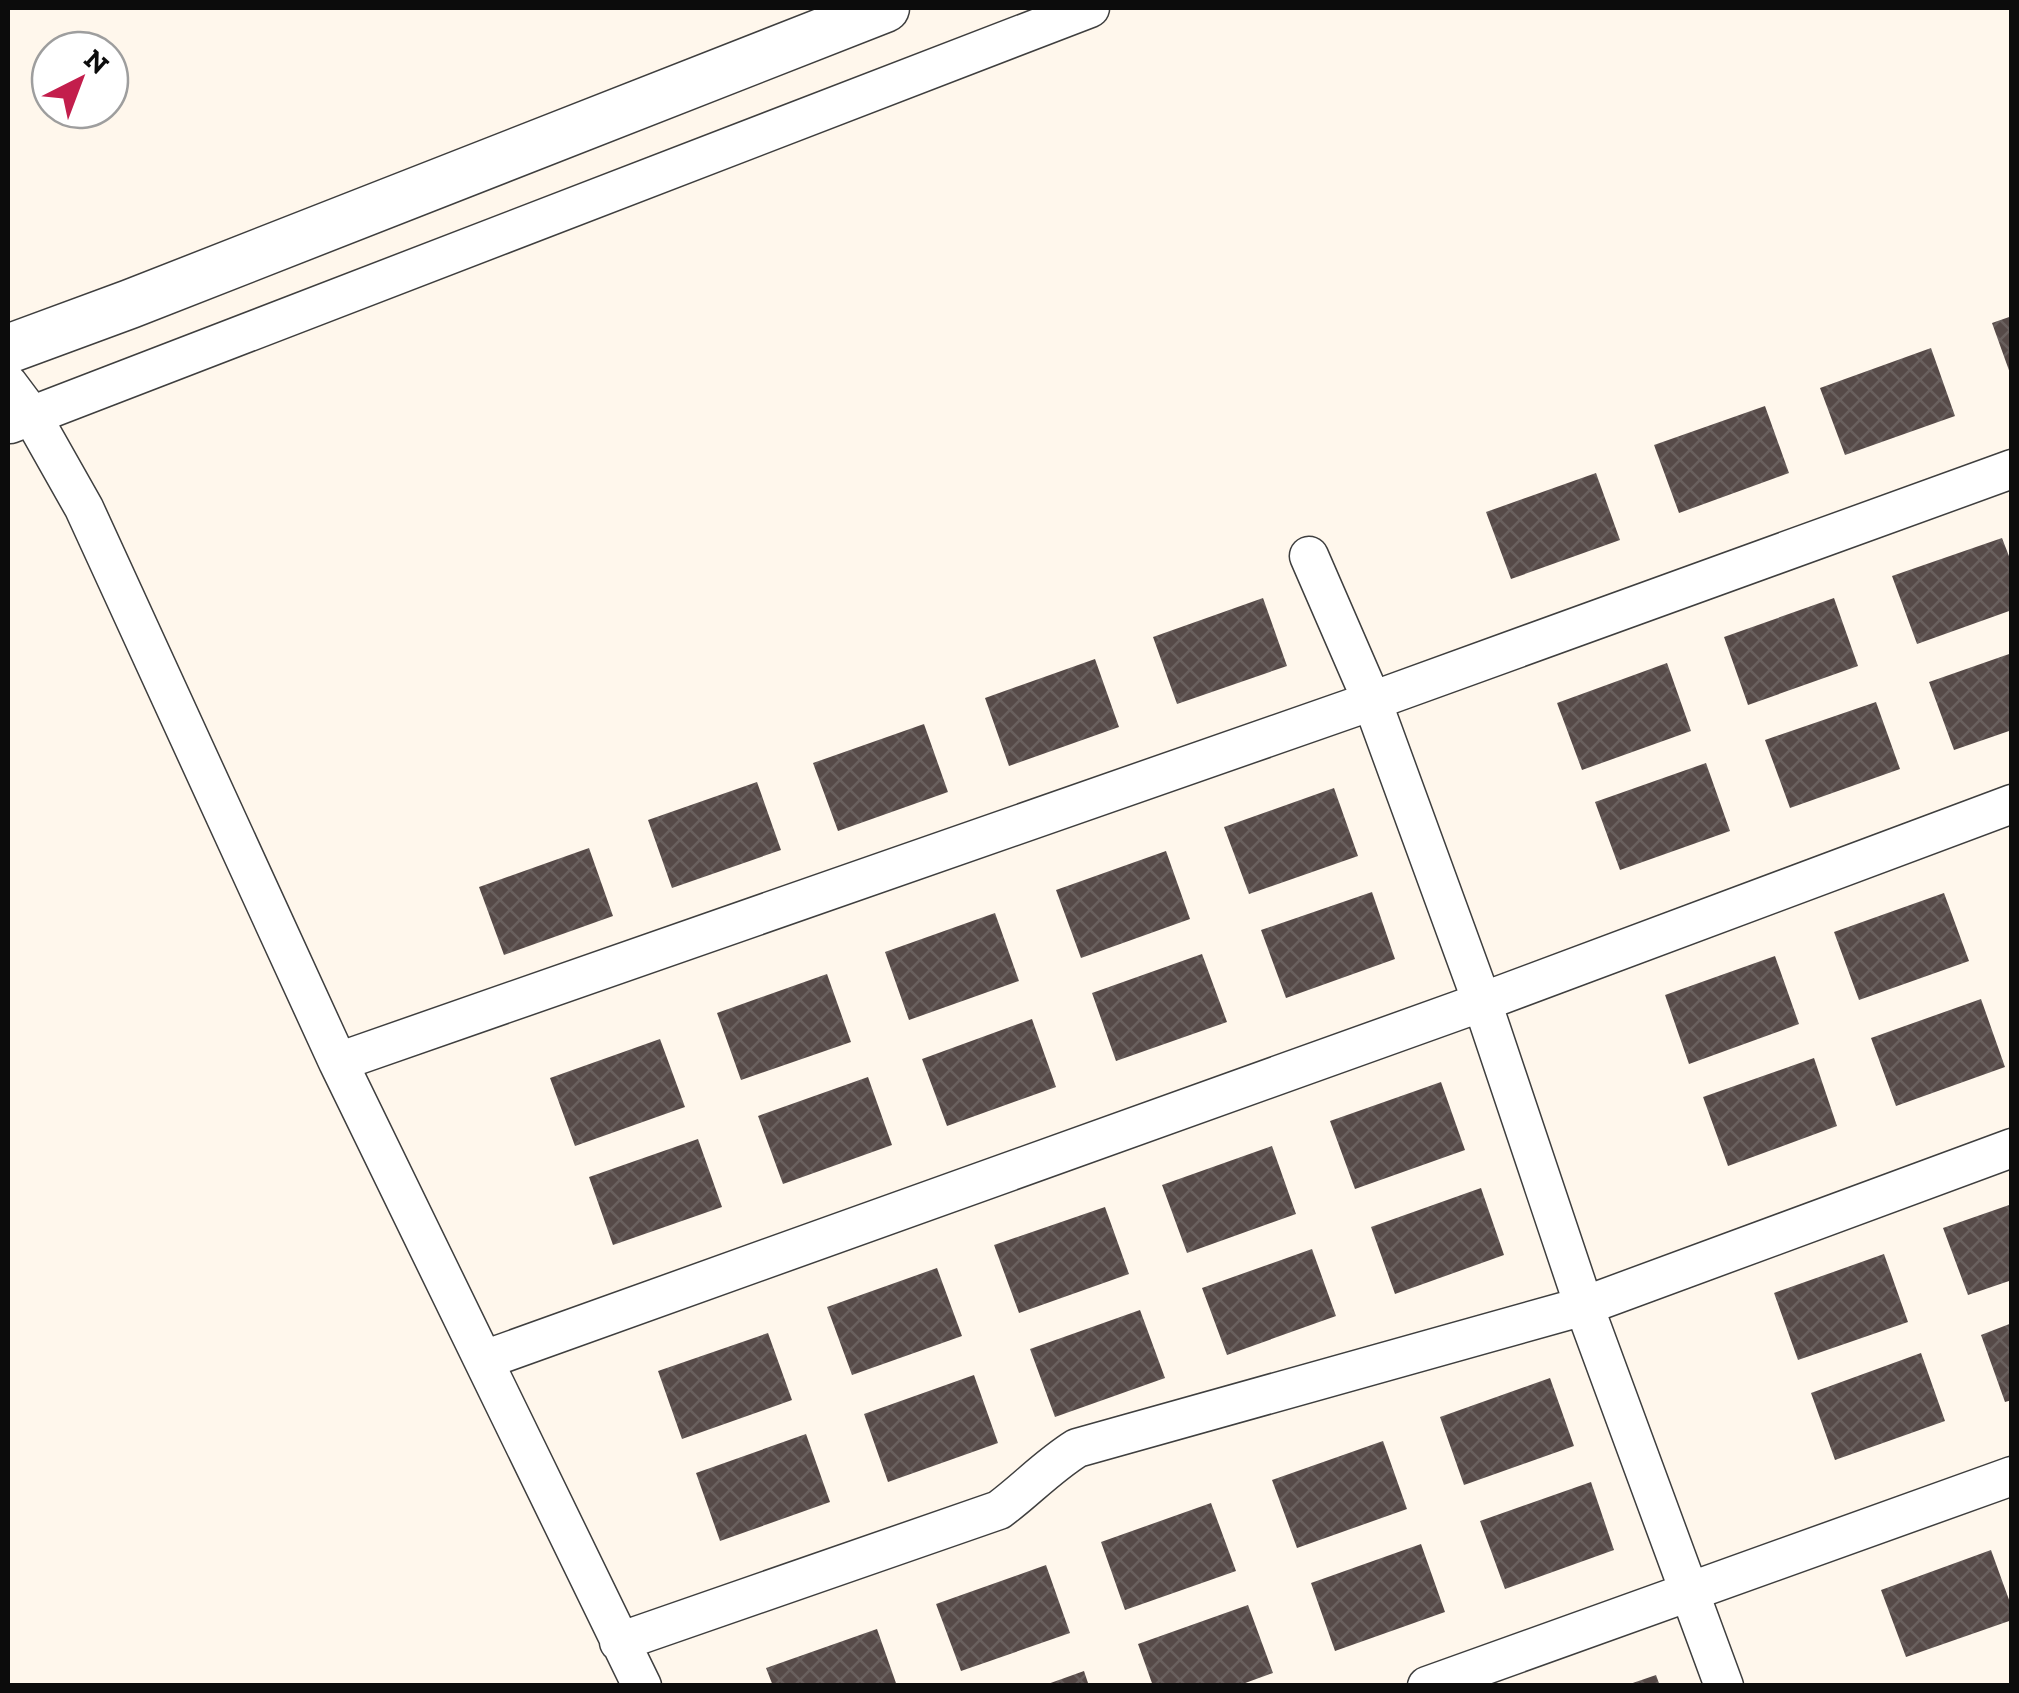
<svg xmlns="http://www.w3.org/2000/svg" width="2019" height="1693" font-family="'Zilla Slab',serif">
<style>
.building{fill:url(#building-cross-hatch)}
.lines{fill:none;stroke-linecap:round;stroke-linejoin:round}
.minor-casing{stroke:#3f3f3f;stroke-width:41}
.tertiary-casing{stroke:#3f3f3f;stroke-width:51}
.minor{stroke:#fff;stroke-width:38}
.tertiary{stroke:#fff;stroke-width:48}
</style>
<defs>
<pattern id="building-cross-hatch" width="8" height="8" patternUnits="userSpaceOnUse" patternTransform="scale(2.5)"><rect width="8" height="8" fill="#564a48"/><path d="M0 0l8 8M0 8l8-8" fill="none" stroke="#69605e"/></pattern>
</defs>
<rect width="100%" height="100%" fill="#fff7ec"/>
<path class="building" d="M2012,316v60h-1l-19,-53z
M1931,348l24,68 -110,39 -25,-67z
M1765,406l24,67 -110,40 -25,-68z
M1596,473l24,67 -109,39 -25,-67z
M2002,538l10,26v46l-95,34 -25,-68z
M1263,598l24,68 -110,38 -24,-67z
M1834,598l24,68 -110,39 -24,-68z
M2012,653v77l-58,20 -25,-68z
M1095,659l24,68 -110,39 -24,-68z
M1667,663l24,68 -109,39 -25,-67z
M1876,702l24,67 -110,39 -25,-68z
M924,724l24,68 -110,39 -25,-68z
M1706,763l24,68 -110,39 -25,-68z
M757,782l24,68 -109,38 -24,-68z
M1334,788l24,68 -109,38 -25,-67z
M589,848l24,68 -109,39 -25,-68z
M1166,851l24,68 -109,39 -25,-68z
M1372,892l23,67 -109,39 -25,-68z
M1944,893l25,68 -110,39 -25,-68z
M995,913l24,68 -110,39 -24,-68z
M1202,954l25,68 -111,39 -24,-68z
M1775,956l24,68 -110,40 -24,-69z
M827,974l24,68 -110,38 -24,-67z
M1981,999l24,68 -109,39 -25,-68z
M1032,1019l24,68 -109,39 -25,-67z
M660,1039l25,68 -110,39 -25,-68z
M1814,1058l23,68 -109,40 -25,-69z
M868,1077l24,68 -109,39 -25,-68z
M1441,1082l24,68 -110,39 -25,-68z
M698,1139l24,68 -109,38 -24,-68z
M1272,1146l24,68 -109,39 -25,-68z
M1481,1188l23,67 -109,39 -24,-67z
M2012,1204v76l-44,15 -25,-67z
M1105,1207l24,67 -110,39 -25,-68z
M1312,1249l24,67 -109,39 -25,-67z
M1884,1254l24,68 -110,38 -24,-67z
M937,1268l25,68 -110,39 -25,-68z
M1140,1310l25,68 -110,39 -25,-68z
M2012,1323v77l-7,2 -24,-67z
M768,1333l24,67 -110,39 -24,-68z
M1921,1353l24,68 -110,39 -24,-67z
M974,1375l24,68 -110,39 -24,-68z
M1550,1378l24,68 -110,39 -24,-68z
M806,1434l24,68 -110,39 -24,-68z
M1383,1441l24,68 -110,39 -25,-68z
M1591,1482l23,68 -109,39 -25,-68z
M1211,1503l25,68 -111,39 -24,-68z
M1421,1544l24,68 -110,39 -24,-68z
M1991,1550l21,58v12l-106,37 -25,-67z
M1046,1565l24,68 -109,38 -25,-67z
M1248,1605l25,68 -36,13h-84l-15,-42z
M877,1629l20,57h-124l-7,-18z
M1084,1671l5,15h-44v-1z
M1656,1675l4,11h-33v-1z"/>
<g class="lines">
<defs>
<path id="minor" d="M8,384l24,32 52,92 254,554 304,624
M10,424l1080,-416
M1309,556l63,145 110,301 102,304 140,380
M338,1062l1034,-361 640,-232
M484,1360l998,-358 530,-198
M619,1642l380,-132c27,-20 49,-44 78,-62l507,-142 428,-158
M1427,1686l585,-210"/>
<path id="tertiary" d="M8,349l122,-45 755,-296"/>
</defs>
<use href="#minor" class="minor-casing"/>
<use href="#tertiary" class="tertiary-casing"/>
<use href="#minor" class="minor"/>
<use href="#tertiary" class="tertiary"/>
</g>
<rect width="2019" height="1693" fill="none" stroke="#0c0c0c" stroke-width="20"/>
<g transform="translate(80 80) rotate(42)"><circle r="48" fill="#ffffff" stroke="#9e9e9e" stroke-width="2.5"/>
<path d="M0-8L18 38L0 25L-18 38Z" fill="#c31e4c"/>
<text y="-15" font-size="28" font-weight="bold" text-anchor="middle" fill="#0c0c0c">N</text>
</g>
</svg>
